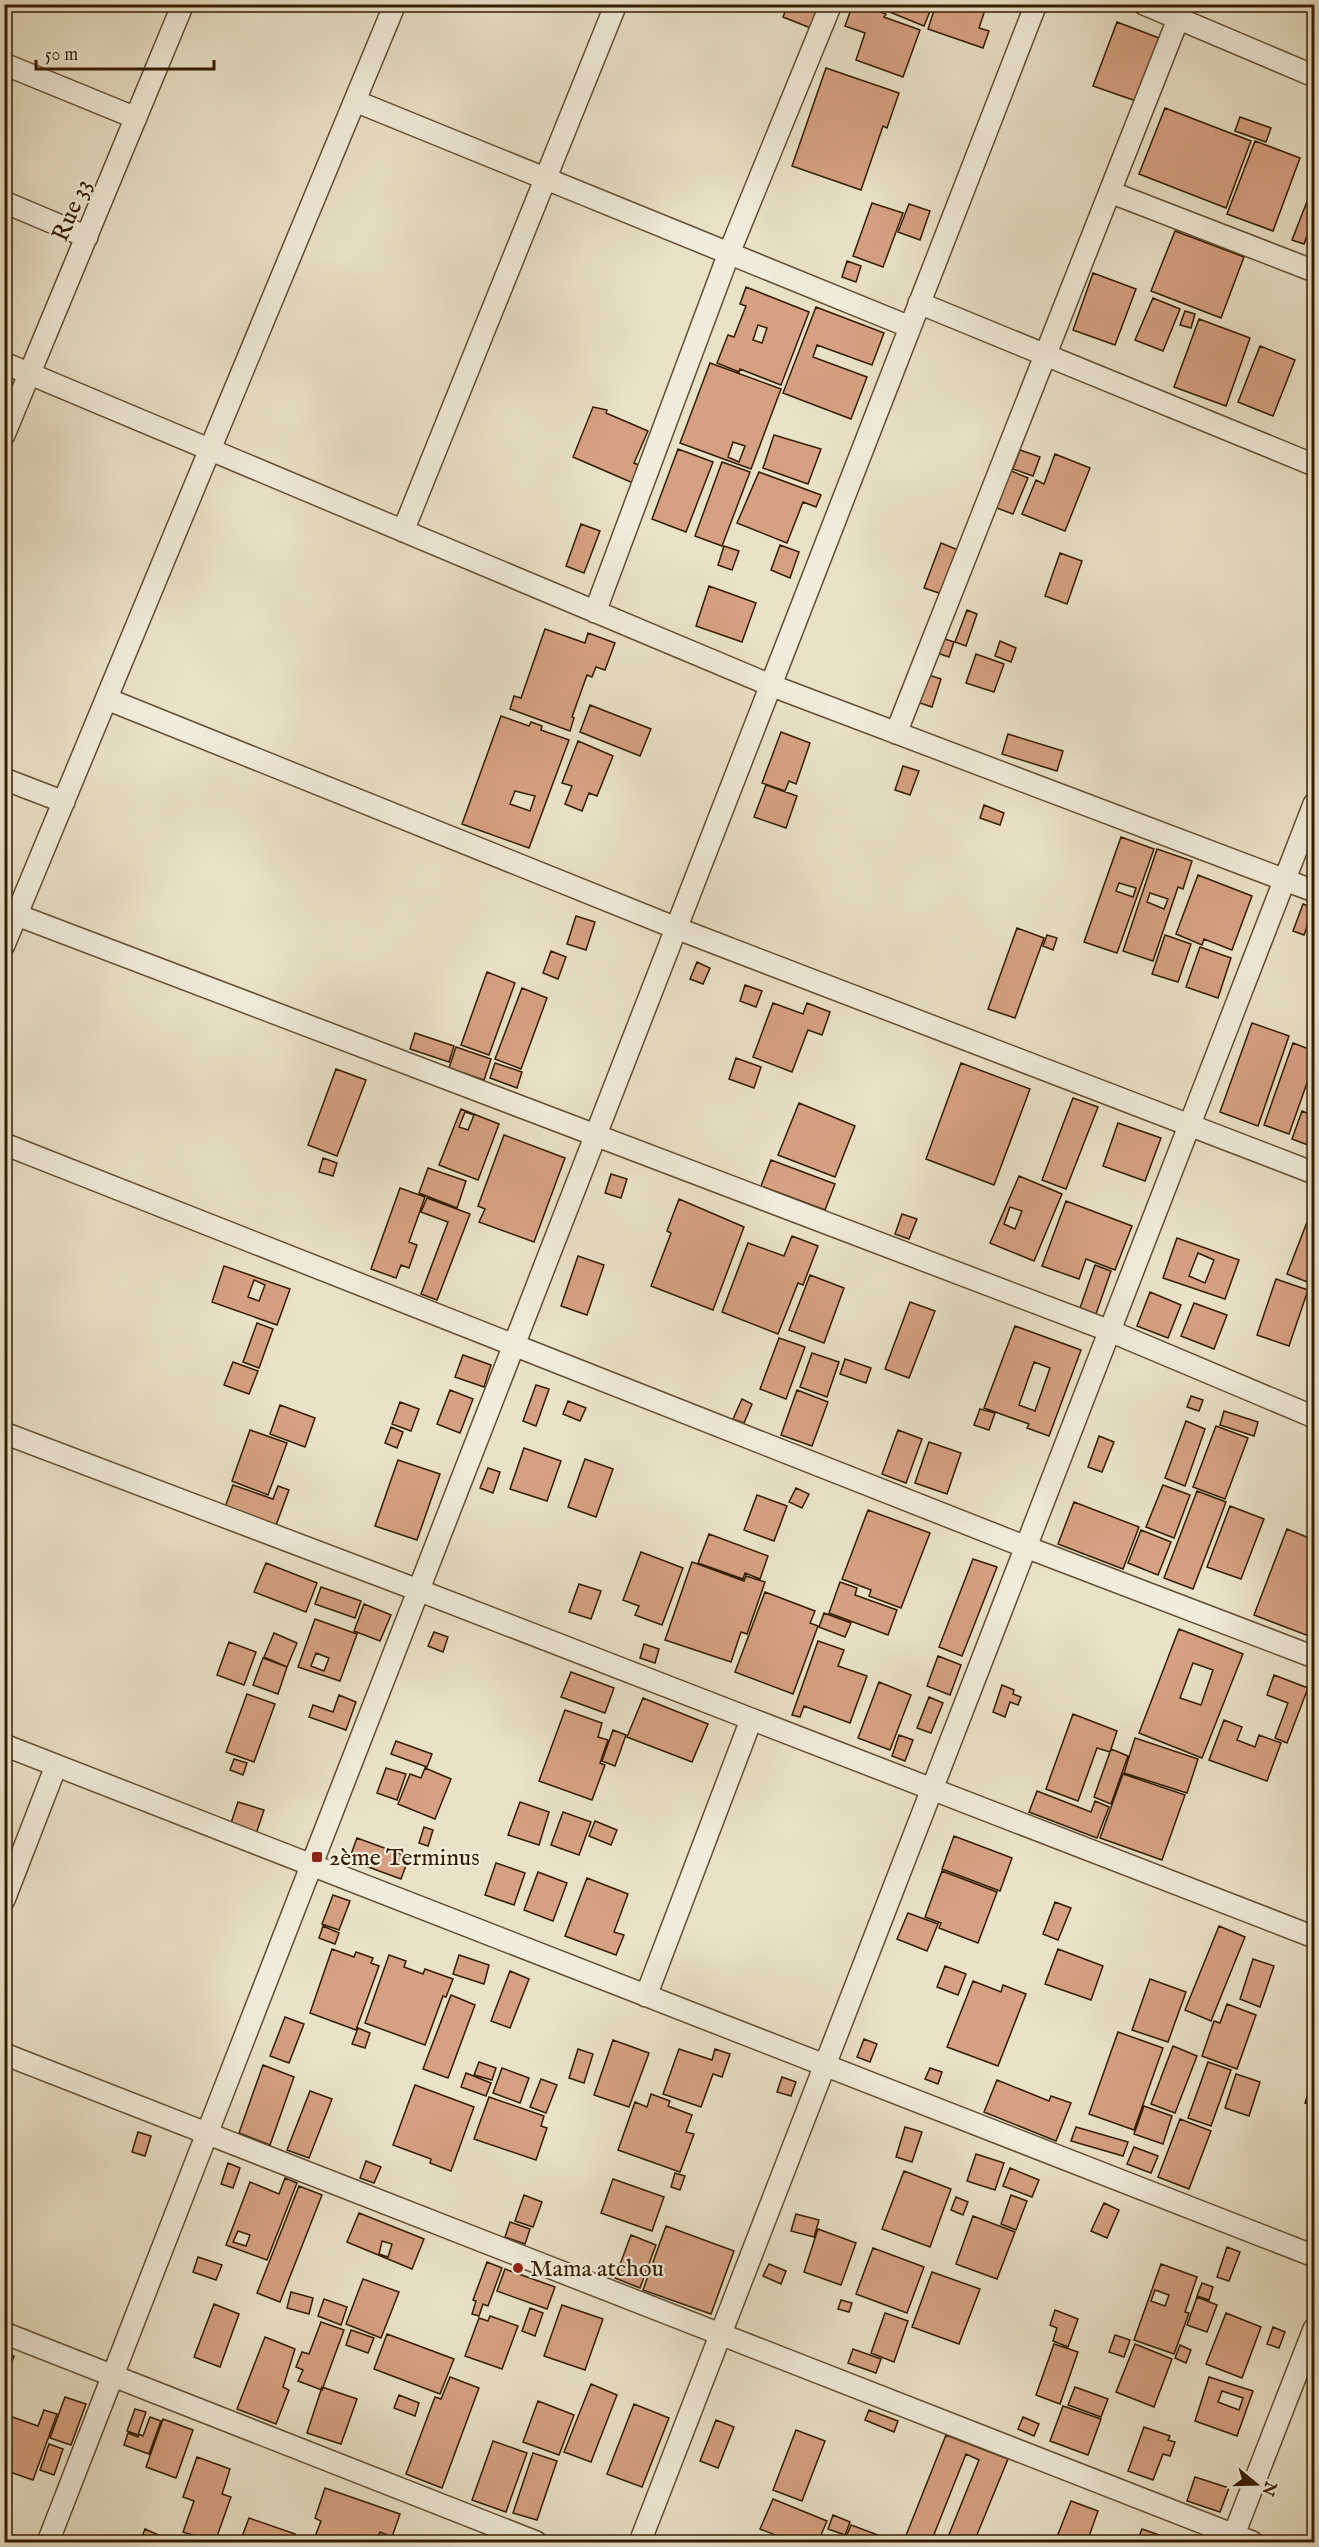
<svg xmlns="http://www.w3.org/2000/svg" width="1319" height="2547" font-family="'IM FELL English',serif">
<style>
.building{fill:#d6a182;stroke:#341d00;stroke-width:1.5;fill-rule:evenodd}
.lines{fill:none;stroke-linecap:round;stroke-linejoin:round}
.street-casing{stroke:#624e32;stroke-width:24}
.street{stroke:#f1ecdb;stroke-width:21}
.poi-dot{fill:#8f2418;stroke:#f1ecdb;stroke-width:2}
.labels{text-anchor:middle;stroke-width:4.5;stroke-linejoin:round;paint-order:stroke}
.street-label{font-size:24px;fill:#341d00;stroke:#f1ecdb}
.poi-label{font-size:24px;fill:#341d00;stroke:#f1ecdb;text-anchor:start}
</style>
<rect width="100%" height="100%" fill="#eae2c8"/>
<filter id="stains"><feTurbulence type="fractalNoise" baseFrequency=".00333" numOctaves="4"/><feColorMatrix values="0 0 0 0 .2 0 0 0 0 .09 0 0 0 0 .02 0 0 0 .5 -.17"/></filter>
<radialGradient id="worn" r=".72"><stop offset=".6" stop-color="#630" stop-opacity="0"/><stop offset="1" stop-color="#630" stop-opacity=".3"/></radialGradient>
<path class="building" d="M788,4h35l-10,25 -30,-12z
M853,4h7l26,10 -2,3 36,13 -17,47 -47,-17 9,-27 -20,-7z
M870,4h63l-9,22z
M936,4h51l-8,24 10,3 -6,17 -55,-19z
M1117,22l42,16 -23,63 -43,-15z
M826,68l73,25 -12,35 -4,-2 -22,64 -69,-24z
M1165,108l86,33 -25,67 -87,-34z
M1240,117l31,11 -5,14 -31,-11z
M1255,141l45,17 -27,73 -46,-17z
M1308,199l6,3v15l-10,27 -12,-4z
M872,203l31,10 -20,54 -30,-11z
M909,204l21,7 -10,29 -22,-8z
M1175,231l69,26 -23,61 -70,-27z
M847,261l14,5 -5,16 -14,-5z
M1093,273l43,16 -21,56 -42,-15z
M746,287l63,25 -28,73 -41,-16 -1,3 -22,-9 11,-28 6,2 12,-31 -6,-2zM758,325l9,3 -5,15 -9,-3z
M1153,298l27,11 -17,42 -28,-11z
M816,307l68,26 -12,32 -55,-20 -4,12 54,20 -16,42 -68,-26z
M1185,311l10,3 -4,14 -11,-3z
M1199,319l51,19 -24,68 -52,-19z
M1260,346l35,14 -22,56 -35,-14z
M710,363l71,26 -30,80 -71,-26zM733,442l12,4 -6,16 -11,-5z
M593,407l14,3 -1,3 42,18 -14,32 7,3 -8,17 -60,-26z
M774,435l47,14 -13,35 -45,-16z
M678,449l35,13 -27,70 -34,-13z
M1020,450l20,7 -7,19 -20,-7z
M1055,454l35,14 -25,63 -43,-17 14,-34 8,4z
M722,462l28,10 -28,74 -27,-10z
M1009,470l19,8 -15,36 -19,-7z
M759,472l62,23 -5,12 -13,-5 -16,41 -50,-20z
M581,524l19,7 -16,42 -18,-7z
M941,543l17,7 -16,44 -18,-6z
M780,545l19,7 -9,26 -19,-8z
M724,546l15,5 -7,19 -14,-5z
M1060,553l22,8 -15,43 -22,-8z
M709,586l47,17 -14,39 -46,-16z
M967,610l10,4 -11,32 -11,-4z
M545,629l40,14 3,-10 27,10 -10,27 -9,-3 -4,10 -5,-2 -15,42 2,1 -4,13 -60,-22 4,-13 7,2z
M939,637l15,5 -5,15 -15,-5z
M1000,641l16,7 -5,14 -16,-6z
M976,654l28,10 -10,28 -28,-9z
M926,674l15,5 -9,28 -15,-5z
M590,705l61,24 -11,27 -60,-24z
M501,716l28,10 2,-4 11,4 -1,4 28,10 -40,108 -67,-24zM515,791l20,5 -5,15 -20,-7z
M781,732l29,11 -14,41 -7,-3 -4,10 -23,-8z
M1008,734l55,17 -6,20 -55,-17z
M578,741l35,15 -16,40 -8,-3 -7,18 -17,-7 7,-18 -10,-3z
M903,766l16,5 -9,24 -15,-5z
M766,785l31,11 -11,32 -32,-11z
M984,805l20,8 -4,12 -20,-7z
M1121,837l33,12 -37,104 -33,-11zM1119,883l17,5 -3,9 -17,-6z
M1157,849l35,12 -9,28 -5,-2 -25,74 -30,-10zM1150,893l18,6 -4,10 -17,-7z
M1198,875l54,21 -20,54 -28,-11 -2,6 -26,-11z
M1303,904l11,4 -10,27 -11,-4z
M576,916l19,6 -9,28 -19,-6z
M1017,928l27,10 -29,80 -27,-9z
M1047,935l10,3 -4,12 -10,-4z
M1165,935l26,9 -13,38 -26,-8z
M1200,947l31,11 -13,40 -32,-11z
M551,951l15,6 -8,22 -15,-6z
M697,962l13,6 -7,16 -13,-5z
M487,972l28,11 -26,72 -28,-10z
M745,985l17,6 -6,16 -16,-6z
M522,988l25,10 -26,71 -26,-10z
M773,1003l30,11 4,-11 23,9 -8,23 -14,-5 -16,42 -39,-15z
M1252,1023l37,13 -31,90 -38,-14z
M415,1033l39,13 -5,16 -39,-13z
M1293,1043l21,8v12l-25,71 -25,-9z
M456,1047l35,12 -7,21 -35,-12z
M736,1058l25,9 -7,21 -25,-9z
M495,1063l27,9 -5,16 -27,-10z
M961,1063l69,26 -36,96 -68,-26z
M336,1069l30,11 -29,76 -29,-11z
M1073,1098l25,9 -32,82 -24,-9z
M799,1103l56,23 -20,51 -57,-22z
M461,1109l38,15 -21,56 -39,-15zM465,1112l9,3 -6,15 -9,-3z
M1302,1111l12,5v10l-6,19 -16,-6z
M1118,1123l43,15 -16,43 -42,-15z
M504,1135l61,23 -31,84 -55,-20 6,-13 -7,-3z
M323,1158l14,5 -4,13 -14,-4z
M771,1160l64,24 -10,26 -64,-24z
M428,1168l38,13 -9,27 -38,-15z
M611,1174l16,5 -6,19 -16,-5z
M1019,1176l43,18 -28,67 -44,-18zM1010,1207l12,4 -7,18 -11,-5z
M400,1188l25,9 -16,45 8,3 -8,23 -8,-3 -5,13 -25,-9z
M427,1198l43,16 -33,86 -16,-6 27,-72 -27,-10z
M679,1199l65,28 -31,83 -62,-24 20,-53 -4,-2z
M1066,1201l66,25 -17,44 -29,-11 -7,20 -37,-13z
M1314,1204v68l-4,11 -23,-9z
M902,1214l15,5 -8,20 -14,-5z
M792,1236l26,10 -15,39 -5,-2 -20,51 -56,-22 26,-69 36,13z
M1177,1238l62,22 -14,39 -62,-21zM1198,1253l16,7 -9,23 -16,-7z
M578,1256l26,9 -17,50 -26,-9z
M1095,1265l16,6 -15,43 -16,-6z
M224,1266l66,23 -13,36 -65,-23zM254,1280l11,5 -6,16 -11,-4z
M810,1275l34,13 -20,55 -35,-13z
M1276,1279l32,11 -19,56 -32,-11z
M1150,1292l31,13 -13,33 -31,-12z
M910,1302l25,9 -26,67 -24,-9z
M1194,1303l33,12 -13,34 -33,-13z
M257,1323l16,6 -14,39 -16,-6z
M1015,1326l66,24 -32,86 -22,-8 2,-4 -45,-16zM1034,1362l16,6 -15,43 -16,-6z
M779,1338l26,9 -19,52 -26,-10z
M812,1353l27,9 -12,35 -27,-10z
M463,1355l28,10 -7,22 -29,-10z
M845,1359l26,9 -5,15 -26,-9z
M233,1362l25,9 -9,23 -25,-9z
M536,1385l13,4 -13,37 -13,-5z
M450,1390l23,9 -13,34 -23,-9z
M797,1390l31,12 -16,44 -31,-11z
M1191,1396l12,4 -4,11 -12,-4z
M742,1399l10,5 -8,19 -11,-4z
M568,1401l18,7 -6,13 -17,-7z
M400,1402l19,7 -8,22 -19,-7z
M280,1405l35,13 -10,29 -35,-13z
M980,1409l15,4 -6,17 -15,-5z
M1224,1411l34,11 -4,14 -34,-11z
M1186,1421l19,8 -20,57 -20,-8z
M1216,1426l32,12 -23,61 -32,-12z
M391,1427l12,5 -6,16 -12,-5z
M250,1430l37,13 -19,52 -36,-14z
M898,1430l24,9 -16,44 -24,-9z
M1099,1436l15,6 -12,30 -14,-5z
M929,1442l32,11 -14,41 -32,-11z
M524,1448l37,13 -14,40 -37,-12z
M585,1459l28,10 -17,48 -28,-10z
M398,1460l42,14 -23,66 -42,-14z
M488,1468l12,4 -7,21 -13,-5z
M233,1485l40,14 5,-13 11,4 -14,38 -51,-18z
M1163,1485l27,10 -16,43 -28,-11z
M796,1488l13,6 -7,14 -13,-6z
M1197,1491l29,11 -33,87 -29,-11z
M757,1495l30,11 -13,35 -30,-11z
M1074,1502l65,25 -16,42 -65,-25z
M1230,1506l34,13 -23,60 -34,-12z
M868,1510l62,23 -29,75 -32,-12 2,-6 -29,-11z
M1287,1529l27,11v98l-60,-23z
M1141,1530l30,12 -13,33 -30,-12z
M709,1534l59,22 -8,23 -15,-6 -2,6 -45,-16z
M641,1552l42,16 -21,57 -27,-10 4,-9 -16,-6z
M973,1559l24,8 -35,89 -23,-9z
M692,1562l52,19 2,-5 19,6 -18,52 -6,-2 -10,30 -66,-22z
M266,1563l51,20 -11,29 -52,-20z
M840,1582l17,6 -2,7 42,15 -9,25 -59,-22z
M579,1584l22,7 -10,28 -22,-7z
M321,1587l40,14 -6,17 -40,-14z
M765,1592l50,19 -5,12 8,3 -25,68 -58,-22z
M364,1604l27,11 -11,26 -26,-10z
M824,1613l27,10 -6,14 -26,-10z
M315,1619l42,15 -17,47 -42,-14zM316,1653l13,5 -5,13 -13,-5z
M1179,1629l64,25 -41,104 -63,-25zM1193,1663l20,7 -12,35 -21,-7z
M434,1632l14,5 -5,15 -15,-6z
M274,1633l23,10 -10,24 -23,-10z
M818,1641l26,9 -6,16 29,10 -17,47 -46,-17 -4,11 -8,-2z
M229,1642l27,10 -12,33 -27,-10z
M644,1644l15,5 -4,14 -15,-5z
M938,1656l23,9 -11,30 -23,-9z
M263,1658l24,9 -9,27 -25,-9z
M571,1672l43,16 -9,25 -44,-16z
M1274,1675l34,13 -21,55 -12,-5 13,-35 -21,-8z
M879,1682l32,13 -21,55 -32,-12z
M1002,1685l12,5 -1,4 8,3 -3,8 -8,-3 -5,15 -12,-5z
M247,1694l28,10 -21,58 -28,-10z
M339,1695l17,7 -10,28 -37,-13 4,-12 20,7z
M929,1697l14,6 -12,30 -14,-5z
M643,1698l65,26 -16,38 -65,-25z
M565,1710l37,13 -4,14 10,3 -8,23 5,2 -13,35 -53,-19z
M1073,1714l44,17 -7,21 -13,-4 -19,53 -32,-12z
M1224,1720l18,7 -5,13 18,7 4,-12 22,8 -14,38 -58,-21z
M613,1730l13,5 -11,31 -13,-5z
M899,1735l14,5 -8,21 -13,-5z
M1135,1738l63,21 -11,34 -63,-20z
M396,1741l36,13 -5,13 -36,-13z
M1111,1749l17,7 -17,48 -17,-7z
M234,1759l13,4 -4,12 -13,-5z
M386,1768l20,6 -9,26 -20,-7z
M425,1768l26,11 -16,40 -37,-15 12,-30 11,4z
M1123,1774l62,21 -23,65 -62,-22z
M1037,1791l54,21 4,-11 14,6 -12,31 -68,-26z
M238,1802l26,8 -9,27 -26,-8z
M520,1802l29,10 -10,33 -31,-10z
M563,1812l28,10 -12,33 -28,-10z
M595,1821l22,9 -6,15 -22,-9z
M424,1827l9,3 -5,16 -9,-3z
M954,1836l58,22 -12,33 -58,-22z
M357,1838l52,19 -8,22 -52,-19z
M496,1863l29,10 -11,32 -29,-10z
M942,1871l55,21 -19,51 -39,-15 2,-5 -16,-6z
M538,1872l29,11 -14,38 -29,-11z
M587,1878l41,16 -14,38 10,3 -8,20 -51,-19z
M333,1895l17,6 -11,29 -17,-6z
M1055,1902l16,6 -13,32 -15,-6z
M908,1913l30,11 -11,27 -30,-12z
M323,1926l16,7 -4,11 -16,-6z
M1219,1926l26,11 -34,84 -26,-11z
M332,1949l22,8 2,-5 17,6 -2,5 8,3 -23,64 -46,-17z
M1058,1949l45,17 -12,34 -46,-16z
M389,1955l17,6 -2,6 19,7 2,-5 28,10 -7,18 -3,-1 -18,49 -60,-22z
M459,1955l30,10 -5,19 -31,-10z
M1253,1959l21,7 -14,41 -20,-8z
M945,1966l21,8 -8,21 -21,-8z
M510,1971l19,8 -19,49 -19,-7z
M1150,1979l36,13 -18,50 -36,-12z
M973,1981l28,11 2,-7 23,9 -28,72 -51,-19z
M451,1995l24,10 -27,73 -25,-9z
M1227,2004l29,11 -19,54 -35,-13 12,-35 6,2z
M285,2017l19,7 -15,39 -19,-7z
M358,2028l12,5 -5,15 -13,-4z
M1118,2032l45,16 -29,82 -45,-16z
M864,2039l13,5 -7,18 -13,-5z
M613,2040l36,13 -20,54 -35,-12z
M1173,2046l24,10 -22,57 -24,-9z
M578,2049l15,5 -9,29 -15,-5z
M679,2049l33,11 3,-11 15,5 -8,23 -9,-3 -12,33 -38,-13z
M479,2062l17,6 -4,12 -18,-5z
M1208,2062l23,8 -20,56 -23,-8z
M263,2065l31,12 -24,68 -31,-12z
M502,2068l27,10 -9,25 -27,-10z
M930,2068l12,4 -4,12 -13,-5z
M466,2073l25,10 -5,13 -25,-9z
M1236,2074l24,8 -11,34 -24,-8z
M1314,2075v31l-9,-3z
M782,2077l14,5 -5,14 -14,-4z
M541,2079l16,6 -11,28 -16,-6z
M997,2080l52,21 2,-5 20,7 -15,38 -72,-29z
M415,2085l59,22 -23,64 -21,-8 1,-4 -38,-14z
M310,2091l22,8 -23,59 -22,-8z
M651,2094l19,7 -2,5 24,9 -6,17 8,2 -14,38 -62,-22 17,-48 12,5z
M489,2097l55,19 -3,10 6,2 -11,32 -62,-21z
M1144,2106l28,10 -9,28 -29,-10z
M1180,2119l31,12 -22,58 -31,-12z
M905,2127l17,5 -10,30 -16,-5z
M1076,2127l52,15 -5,14 -52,-15z
M138,2132l13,4 -6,20 -13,-4z
M1134,2147l24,9 -7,17 -24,-9z
M976,2154l28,9 -9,27 -28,-9z
M366,2161l15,6 -7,16 -14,-5z
M228,2163l12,5 -7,20 -12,-4z
M1010,2168l29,12 -7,17 -29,-11z
M904,2171l47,18 -21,58 -48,-18z
M675,2173l10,3 -5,14 -9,-3z
M285,2178l12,5 -30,77 -41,-15 24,-63 29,12zM238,2231l12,4 -4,11 -13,-4z
M613,2179l51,18 -12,34 -51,-18z
M299,2186l23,9 -42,107 -23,-9z
M524,2195l18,7 -9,25 -18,-6z
M1011,2195l16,6 -11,29 -15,-6z
M956,2197l12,5 -5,13 -12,-5z
M1104,2203l15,7 -12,28 -16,-7z
M359,2213l65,26 -12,30 -65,-27zM382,2241l10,3 -4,13 -9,-3z
M796,2214l23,6 -5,17 -23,-6z
M973,2216l42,16 -18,47 -41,-15z
M510,2222l20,7 -5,15 -20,-7z
M666,2226l68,25 -23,63 -68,-24z
M818,2229l38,14 -15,42 -37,-13z
M631,2235l25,10 -16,43 -25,-10z
M1227,2247l13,5 -11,29 -12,-4z
M873,2248l51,19 -17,46 -51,-19z
M198,2257l24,8 -6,15 -23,-8z
M487,2262l15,6 -14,38 -5,-2 -4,12 -7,-2 4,-13 -3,-1z
M769,2264l17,7 -5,13 -18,-8z
M1161,2264l36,13 -12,35 4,1 -15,41 -40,-14zM1155,2290l14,5 -4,11 -14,-5z
M505,2269l50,18 -8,22 -50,-18z
M932,2272l48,17 -21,55 -47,-17z
M363,2279l36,13 -18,46 -35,-14z
M1202,2283l11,4 -4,13 -12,-4z
M291,2292l22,6 -4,16 -22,-6z
M1197,2297l20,8 -10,27 -20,-7z
M324,2299l23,8 -6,18 -23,-9z
M841,2300l11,3 -3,9 -11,-3z
M214,2304l25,10 -19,53 -26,-10z
M562,2305l41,14 -18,51 -41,-14z
M530,2308l13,5 -8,23 -13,-5z
M1055,2310l23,9 -10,28 -15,-6 4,-13 -7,-3z
M885,2313l23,8 -14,41 -23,-9z
M1226,2313l35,14 -19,51 -36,-14z
M490,2316l28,10 -16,43 -37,-13 14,-38 9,3z
M321,2322l23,8 -22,60 -24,-9 5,-11 -7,-3 6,-15 7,2z
M1273,2327l12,5 -6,16 -12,-4z
M351,2330l23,8 -6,15 -22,-8z
M387,2334l67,25 -14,35 -66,-25z
M1115,2335l15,5 -6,17 -15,-5z
M265,2337l30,12 -12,38 6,3 -13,34 -39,-15z
M1054,2344l24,8 -18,52 -24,-9z
M1135,2344l37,15 -18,48 -38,-15z
M1180,2345l11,5 -5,13 -11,-5z
M853,2349l28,10 -5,14 -28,-10z
M4,2353l10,3 -10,28z
M450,2377l29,11 -37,100 -36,-14 29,-77 6,2z
M1209,2377l44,14 -16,45 -42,-15zM1222,2391l21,7 -4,12 -21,-8z
M591,2384l26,11 -26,67 -27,-10z
M322,2387l35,12 -16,45 -34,-11z
M1075,2387l33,12 -7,18 -33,-12z
M399,2395l20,8 -4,13 -21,-8z
M65,2397l21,7 -15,41 -21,-7z
M538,2401l36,14 -15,40 -36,-13z
M634,2404l35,14 -27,69 -35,-13z
M1063,2406l38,13 -13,36 -38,-14z
M135,2409l11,3 -8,23 -11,-4z
M44,2410l13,4 -24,66 -29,-10v-56l34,12z
M869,2410l29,11 -4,11 -29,-12z
M150,2417l11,4 -12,33 -25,-9 4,-12 10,4 1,-3 4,2z
M1023,2417l16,7 -5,12 -16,-7z
M163,2419l30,11 -17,48 -30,-11z
M716,2420l18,7 -16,41 -18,-7z
M1144,2427l26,9 -2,4 7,2 -5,14 -7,-2 -10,26 -25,-9z
M796,2430l29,11 -23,60 -29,-11z
M946,2435l62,24 -34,83h-28l33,-82 -13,-6 -35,88h-16l-10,-4z
M493,2441l34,12 -21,59 -34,-12z
M49,2444l14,5 -9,26 -14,-5z
M533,2453l24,8 -20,59 -24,-7z
M197,2457l33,12 -8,25 9,3 -16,45 -32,-10 11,-31 -11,-4z
M1195,2477l34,11 -9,24 -33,-11z
M325,2488l75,26 -8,23 -12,-5 -4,10h-63l8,-21 -6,-3z
M773,2499l54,22 -9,21h-25l-33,-13z
M1071,2501l27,10 -11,31h-32z
M833,2515l17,7 -5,13 -17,-6z
M249,2518l46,16 -3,8h-52z
M851,2525l43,16 -1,1h-49z
M145,2529l16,7 -3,6h-18z
M1142,2529l37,13h-42z"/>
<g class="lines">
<defs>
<path id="street" d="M1144,4l170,72
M4,64l132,54
M355,101l555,226
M1110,192l204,79
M4,202l83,35
M919,303l395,162
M4,363l766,322 544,206
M4,435l179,-431
M403,531l213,-527
M595,612l134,-359 102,-249
M107,699l569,229 638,245
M896,733l288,-729
M4,779l60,23
M17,915l1093,416 204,86
M4,945l391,-941
M4,1144l1022,403 288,110
M4,1433l414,157 896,347
M4,1745l1310,511
M4,1900l52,-134
M646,1996l105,-276
M4,2054l1248,488
M4,2333l532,209
M48,2542l988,-2538
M640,2542l674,-1738
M1231,2542l83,-213"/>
</defs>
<use href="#street" class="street-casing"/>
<use href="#street" class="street"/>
</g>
<g class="poi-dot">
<rect x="311" y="1851" width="12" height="12" rx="3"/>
<circle cx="518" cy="2268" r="6"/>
</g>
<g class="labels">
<g class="street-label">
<text transform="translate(71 210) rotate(-67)" y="8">Rue 33</text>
</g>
<g class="poi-label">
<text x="329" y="1865">2ème Terminus</text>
<text x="530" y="2276">Mama atchou</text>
</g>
</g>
<rect width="1319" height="2547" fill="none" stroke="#eae2c8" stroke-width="24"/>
<rect x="6" y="6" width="1307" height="2535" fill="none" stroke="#341d00" stroke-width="3"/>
<rect x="12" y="12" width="1295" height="2523" fill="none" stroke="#341d00" stroke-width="1.5"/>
<g transform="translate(1256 2484) rotate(109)" stroke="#f1ecdb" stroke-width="4.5" paint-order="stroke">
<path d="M0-4.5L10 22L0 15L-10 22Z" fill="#341d00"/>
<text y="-9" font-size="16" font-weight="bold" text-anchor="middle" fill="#341d00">N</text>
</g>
<path d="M36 60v9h178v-9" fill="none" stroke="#341d00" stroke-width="3"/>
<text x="45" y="60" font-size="18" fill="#341d00" stroke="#f1ecdb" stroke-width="4.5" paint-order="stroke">50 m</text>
<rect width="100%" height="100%" filter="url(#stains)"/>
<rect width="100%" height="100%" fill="url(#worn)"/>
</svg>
